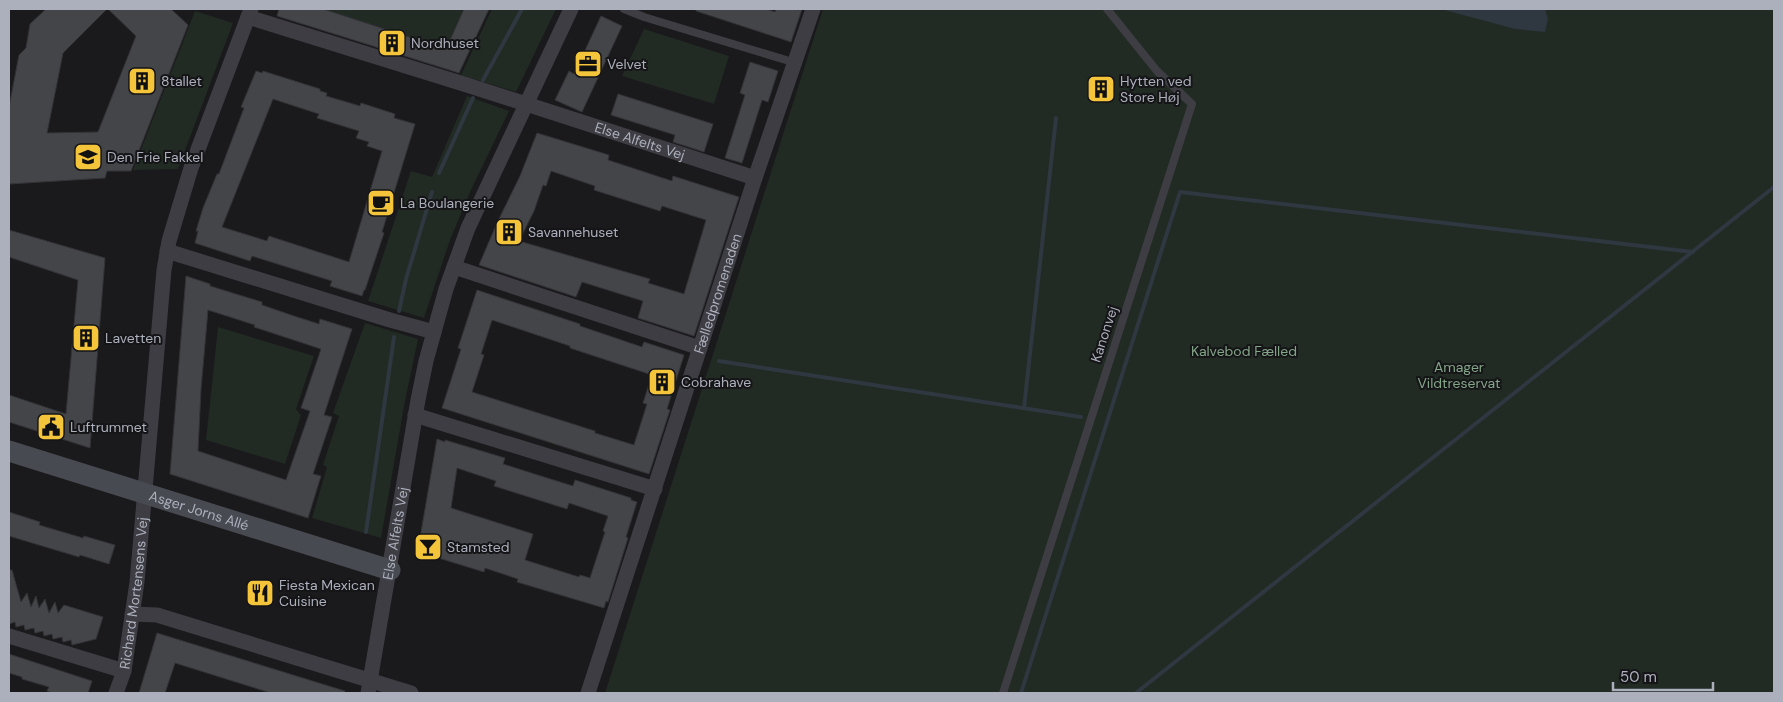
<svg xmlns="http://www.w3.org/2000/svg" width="1783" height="702" font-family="'DM Sans',sans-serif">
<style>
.green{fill:#212a23}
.water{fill:#2f3740}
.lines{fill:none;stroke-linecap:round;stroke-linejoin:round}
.stream{stroke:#2f3740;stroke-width:4}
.building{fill:#444549;stroke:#343438;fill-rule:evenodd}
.lane{stroke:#3d3d43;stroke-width:8}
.street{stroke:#3d3d43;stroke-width:15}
.secondary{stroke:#484a51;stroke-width:21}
.labels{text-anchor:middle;stroke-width:4;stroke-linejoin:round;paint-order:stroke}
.poi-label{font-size:14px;fill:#acb0bc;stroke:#151517;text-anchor:start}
.street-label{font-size:14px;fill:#acb0bc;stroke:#151517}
.park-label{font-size:14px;fill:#83a688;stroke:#151517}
</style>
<rect width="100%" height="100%" fill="#1a1a1c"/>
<path class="green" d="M323,9h141l-18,40z
M492,9h64l-40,83 -55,-17z
M823,9h951v684h-1169z
M195,11l38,12 -55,146 -45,1z
M644,29l85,27 -15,48 -92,-28z
M467,96l42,15 -38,79 -21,50 -26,78 -56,-17 43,-130 21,6z
M365,323l53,16 -13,62 -24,137 -69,-20 15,-51 -4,-2 16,-49 -6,-3z
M218,327l96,29 -18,53 5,6 -16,49 -79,-24z"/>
<path class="water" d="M1441,9h104l3,10 -3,13 -30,-3z"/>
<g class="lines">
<path class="stream" d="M483,80l39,-71
M439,173l34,-75
M399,311l7,-32 26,-87
M719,361l362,56
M1024,408l32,-290
M366,532l28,-195
M1021,693l159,-501 513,60
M1136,693l638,-506"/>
</g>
<path class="building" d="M46,9h61l-44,44 -16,80 51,-1 38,-96 -28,-27h63l17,16 -57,146h-24l-2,7 -96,6v-77l10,-52 7,-7 4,-24z
M279,9h44l123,40 18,-40h25l-30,64 -182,-57z
M696,9h71l8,3 1,-3h26l-11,33 -95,-31z
M601,16l21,10 -40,86 -27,-12 14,-29 5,3z
M750,62l28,9 -10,31 -6,-2 -20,63 -17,-5 20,-63 -5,-2z
M256,71l6,2 1,-2 57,18v2l7,2 -1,3 34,10 1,-3 34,11 -1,4 21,6 -33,108 2,1 -19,57h-1l-2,6 -32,-10 2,-5 -80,-25 -2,5 -55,-18 3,-12h-2l7,-23 14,-34h2l25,-66 -3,-1zM273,99l46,15 -2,4 42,13 -3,7 13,4 -2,4 15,5 -33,111 -80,-26 -2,5 -45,-14z
M1092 89a9 9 0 1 1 18 0a9 9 0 1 1-18 0Z
M618,94l95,30 -9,28 -31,-10 2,-7 -64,-20z
M537,133l72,22 -1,5 64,21 1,-5 66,21 -45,139 -56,-18 5,-17 -61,-19 -6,15 -97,-32 18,-42 23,-47zM551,171l44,15 -1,4 66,21 2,-5 44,14 -22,74 -36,-11 2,-4 -131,-38 15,-30 9,-26 3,1z
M9,230l96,28 -15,190 -81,-26v-27l57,19 12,-134 -69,-23z
M186,276l24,8v2l52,16v3l32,11 25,8 1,-5 32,10 -28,86 8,2 -19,57 8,2 -13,42 -138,-44zM208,310l47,15 -1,2 67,22 -20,59 9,3 -24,69 -88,-29 3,-62z
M477,290l103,34v2l62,21 2,-5 40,13 -17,54 3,1 -21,64 -207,-66 19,-59 -3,-1zM492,320l78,26v2l82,27 -9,28 4,1 -13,41 -39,-12v-2l-123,-39 12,-37 -3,-1z
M437,439l8,3v-2l60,18 -2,6 41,13 29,9 2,-6 56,18v2l6,2 -11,35 2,1 -20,64 -2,-1 -2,7 -87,-26 1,-3 -33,-11 -1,4 -65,-20 2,-8h-2zM457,468l39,13 -2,5 73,23 2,-6 39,13 -5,15 2,1 -15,46 -10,-3 -1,2 -54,-17 8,-26 -82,-26z
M9,512l31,10 -1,3 44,13 1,-2 31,9 -6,19 -29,-9 -1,2 -70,-21z
M9,570h3l9,32 6,-9 4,14 5,-11 3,12 6,-9 4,14 6,-11 3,11 6,-8 39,12 -7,22 -24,6 -1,-5 -8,2 -1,-5 -9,2 -1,-5 -8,2 -1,-5 -8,2 -1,-5 -9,2 -1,-5 -8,2 -1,-5 -6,2z
M157,633l188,58 -1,2h-73l-96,-30 -10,30h-26z
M9,654l83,27 -4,12h-35l-6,-2 2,-4 -27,-8v-2l-13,-4z"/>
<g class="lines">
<path class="lane" d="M624,9l20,8 152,46
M1003,693l189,-589 -35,-33 -50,-62"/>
<g class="street">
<path id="s1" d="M248,17l219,68 288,93"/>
<path d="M167,251l223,69 44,12"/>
<path d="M454,267l246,81"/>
<path d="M415,415l240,74"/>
<path d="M132,614l25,1 254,78"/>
<path d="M9,636l115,35"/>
<path id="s2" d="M116,693l8,-22 13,-89 27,-312 5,-29 22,-73 60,-159"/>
<path id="s3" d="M368,693l50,-293 8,-39 20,-72 22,-61 103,-219"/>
<path id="s4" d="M588,693l167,-515 58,-169"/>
</g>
<path class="secondary" id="s5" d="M9,451l381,119"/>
</g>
<defs>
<symbol id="building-square" viewBox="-11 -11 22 22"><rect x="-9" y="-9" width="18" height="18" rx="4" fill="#f4c43a" stroke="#151517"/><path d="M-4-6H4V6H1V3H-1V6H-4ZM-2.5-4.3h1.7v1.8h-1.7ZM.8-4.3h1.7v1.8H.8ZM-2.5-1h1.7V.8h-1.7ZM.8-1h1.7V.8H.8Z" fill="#111"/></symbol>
<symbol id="office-square" viewBox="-11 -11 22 22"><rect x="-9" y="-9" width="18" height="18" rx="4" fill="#f4c43a" stroke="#151517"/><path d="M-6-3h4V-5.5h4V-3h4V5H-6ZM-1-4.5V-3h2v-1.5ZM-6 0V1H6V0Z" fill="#111"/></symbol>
<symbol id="school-square" viewBox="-11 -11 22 22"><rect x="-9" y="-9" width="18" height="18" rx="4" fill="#f4c43a" stroke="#151517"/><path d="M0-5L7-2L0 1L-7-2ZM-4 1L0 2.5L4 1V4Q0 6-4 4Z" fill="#111"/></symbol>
<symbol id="cafe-square" viewBox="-11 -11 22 22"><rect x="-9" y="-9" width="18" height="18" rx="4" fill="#f4c43a" stroke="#151517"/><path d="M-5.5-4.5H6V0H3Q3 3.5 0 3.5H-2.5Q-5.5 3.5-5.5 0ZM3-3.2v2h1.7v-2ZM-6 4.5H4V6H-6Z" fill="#111"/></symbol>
<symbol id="civic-square" viewBox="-11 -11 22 22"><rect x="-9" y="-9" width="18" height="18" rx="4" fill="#f4c43a" stroke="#151517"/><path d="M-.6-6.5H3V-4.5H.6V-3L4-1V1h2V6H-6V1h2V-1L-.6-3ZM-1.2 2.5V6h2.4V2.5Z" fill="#111"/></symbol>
<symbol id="bar-square" viewBox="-11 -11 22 22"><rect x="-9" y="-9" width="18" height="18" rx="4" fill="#f4c43a" stroke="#151517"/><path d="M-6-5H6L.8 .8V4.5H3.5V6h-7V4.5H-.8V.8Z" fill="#111"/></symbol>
<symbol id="restaurant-square" viewBox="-11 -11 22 22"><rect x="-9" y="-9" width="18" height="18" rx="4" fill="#f4c43a" stroke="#151517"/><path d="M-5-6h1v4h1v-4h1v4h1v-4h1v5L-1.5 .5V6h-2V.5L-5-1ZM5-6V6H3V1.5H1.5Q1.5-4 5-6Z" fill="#111"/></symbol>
</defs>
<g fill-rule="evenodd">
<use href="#building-square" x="376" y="27" width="32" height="32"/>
<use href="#office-square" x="572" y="48" width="32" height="32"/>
<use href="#building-square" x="126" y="65" width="32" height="32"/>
<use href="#building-square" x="1085" y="73" width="32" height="32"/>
<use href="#school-square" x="72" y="141" width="32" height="32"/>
<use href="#cafe-square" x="365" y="187" width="32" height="32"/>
<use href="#building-square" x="493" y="216" width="32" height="32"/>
<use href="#building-square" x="70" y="322" width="32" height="32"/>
<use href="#building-square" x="646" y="366" width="32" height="32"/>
<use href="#civic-square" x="35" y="411" width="32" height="32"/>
<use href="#bar-square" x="412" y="531" width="32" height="32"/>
<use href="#restaurant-square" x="244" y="577" width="32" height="32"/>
</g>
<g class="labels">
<g class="poi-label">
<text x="411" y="48">Nordhuset</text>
<text x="607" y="69">Velvet</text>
<text x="161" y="86">8tallet</text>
<text x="1120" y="86">Hytten ved<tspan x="1120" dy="16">Store Høj</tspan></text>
<text x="107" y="162">Den Frie Fakkel</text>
<text x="400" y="208">La Boulangerie</text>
<text x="528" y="237">Savannehuset</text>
<text x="105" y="343">Lavetten</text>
<text x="681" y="387">Cobrahave</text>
<text x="70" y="432">Luftrummet</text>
<text x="447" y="552">Stamsted</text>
<text x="279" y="590">Fiesta Mexican<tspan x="279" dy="16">Cuisine</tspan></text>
</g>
<g class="street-label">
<text dy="5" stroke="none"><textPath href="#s1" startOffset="411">Else Alfelts Vej</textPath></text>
<text dy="5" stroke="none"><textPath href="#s4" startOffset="420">Fælledpromenaden</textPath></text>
<text transform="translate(1104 334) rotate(-72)" y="5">Kanonvej</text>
<text dy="5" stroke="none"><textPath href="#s5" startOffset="199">Asger Jorns Allé</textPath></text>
<text dy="5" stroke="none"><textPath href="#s3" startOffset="162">Else Alfelts Vej</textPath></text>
<text dy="5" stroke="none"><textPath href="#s2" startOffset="102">Richard Mortensens Vej</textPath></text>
</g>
<g class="park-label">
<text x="1244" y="356">Kalvebod Fælled</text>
<text x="1459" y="372">Amager<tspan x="1459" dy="16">Vildtreservat</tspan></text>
</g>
</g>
<rect width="1783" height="702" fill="none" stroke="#acb0bc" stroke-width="20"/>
<path d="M1613 682v8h100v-8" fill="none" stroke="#acb0bc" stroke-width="2.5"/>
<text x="1620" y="682" font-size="15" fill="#acb0bc" stroke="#151517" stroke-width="4" paint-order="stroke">50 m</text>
</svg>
